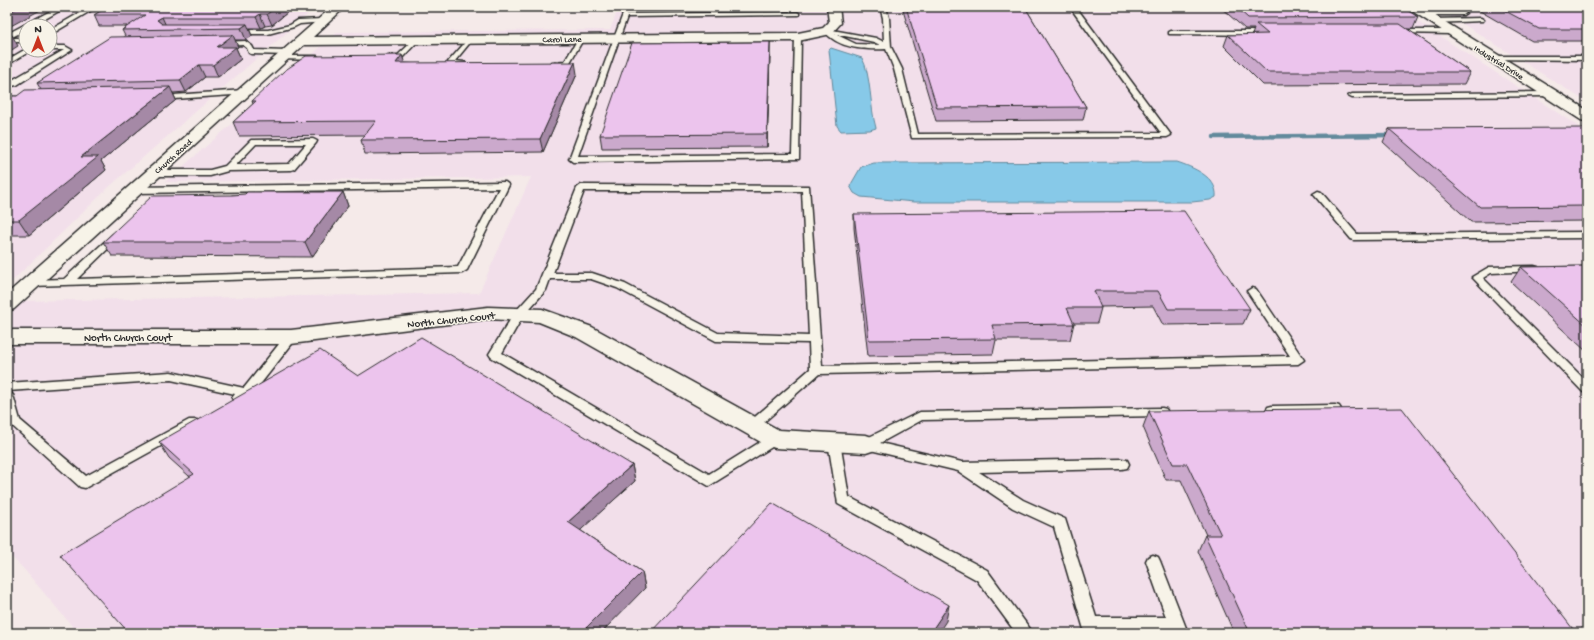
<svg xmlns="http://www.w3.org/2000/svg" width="1594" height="640" font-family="'Gochi Hand',sans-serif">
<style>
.built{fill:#f2dfea;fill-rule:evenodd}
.water{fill:#87c9e8;stroke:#628a9c}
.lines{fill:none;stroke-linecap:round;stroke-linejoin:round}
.stream{stroke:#628a9c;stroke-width:4.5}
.service-casing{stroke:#2b2b2b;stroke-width:3}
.minor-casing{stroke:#2b2b2b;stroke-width:3}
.tertiary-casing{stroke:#2b2b2b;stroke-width:3}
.service{fill:#f7f3e8;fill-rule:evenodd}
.minor{fill:#f7f3e8;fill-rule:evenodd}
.tertiary{fill:#f7f3e8;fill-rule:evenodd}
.wall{fill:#cba9cc;stroke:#2b2b2b}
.shaded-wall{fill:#a589a6;stroke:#2b2b2b}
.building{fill:#ecc4ed;stroke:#2b2b2b}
.labels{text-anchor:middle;stroke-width:3;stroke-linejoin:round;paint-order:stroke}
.far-street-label{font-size:9px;fill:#2b2b2b;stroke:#f7f3e8}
.street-label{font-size:11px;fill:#2b2b2b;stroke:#f7f3e8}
</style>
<rect width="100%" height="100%" fill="#f5eae9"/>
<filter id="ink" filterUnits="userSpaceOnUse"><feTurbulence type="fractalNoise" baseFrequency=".025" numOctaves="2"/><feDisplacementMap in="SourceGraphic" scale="8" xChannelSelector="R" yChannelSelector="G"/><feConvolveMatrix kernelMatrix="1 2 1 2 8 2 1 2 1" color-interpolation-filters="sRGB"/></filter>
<g filter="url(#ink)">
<path class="built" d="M7,7h309l-207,180 -102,99zM26,26h24v24h-24z
M619,7h776l192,125v501h-1509l-56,-66 -15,-14v-244l9,-8 463,-8 52,-116 -366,5 173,-150 272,-2z
M1436,7h151v95z"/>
<path class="water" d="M831,48l31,10c9,16 8,50 14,70l-6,2 -29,1 -4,-5 -8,-76z
M1177,162c15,5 41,15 39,35l-6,3 -18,2h-278l-53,-5 -7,-4 -4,-7 11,-19 13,-4z"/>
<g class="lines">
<path class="stream" d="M1214,137l179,-2"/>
<defs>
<path id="service" d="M58,7h8l-33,19h-7v4l-16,8h16v4h-19v-8z
M90,7h7l-47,28v-5z
M880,7h6l3,11 2,29 11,22 16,65 243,-1 -91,-126h6l95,128 -4,2 -255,1 -18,-69 -8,-20c-22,1 -47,0 -62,-18l3,-2 49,9 8,4 -1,-24zM835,34l39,8 6,3 -24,-1z
M1451,7h7l8,6 -3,2h-43l-3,-2 3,-2h36z
M797,12l2,1v2l-172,2 -49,139 214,-2 3,-117 3,-2 3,2 -2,122 -226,3 -4,-3 54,-145z
M1481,18l3,2 -1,1 -50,2 -3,-2 3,-2z
M323,19l3,2 -1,1 -25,2 -6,3 -26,7h-33l-3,-2 3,-2h33l22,-5 8,-5z
M1398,30h53l3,2 -3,2 -55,-1 -1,-1z
M1171,31h96l3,2 -3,2 -98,-1v-2z
M470,37l3,2 -18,22 10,1v2h-17v-2z
M579,37l5,1 -15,26h-17v-2l13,-1z
M416,38l3,2 -17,18 -14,1 -3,-2 3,-2h10z
M245,41l7,5 2,4 33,1 3,2 -3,2 -36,-1 -2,-1 -2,-5 -4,-3 -20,1 -3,-2 3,-2z
M50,46h15l7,4 -55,35 -10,2v-4l57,-33h-14z
M26,49l6,1 -25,15v-5z
M281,56h36l3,2 -3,2 -38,-1v-2z
M1492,56h95v4l-97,-1v-2z
M244,90l4,2 -1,2 -87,6 -4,-2 4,-2z
M1549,92l4,2 -1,2 -200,2 -4,-2 4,-2z
M313,139l4,2 -1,2 -22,26 -3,1 -63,1 -18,5h-57l-4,-3 4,-3h57l15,-4 26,-26h3zM256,144h50l-17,20 -53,1z
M505,182l4,3 -42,85 -5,3 -431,13 -5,-3 5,-3 33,-1 49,-45h6l2,2 -2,2 -42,41 381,-12 41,-79 -365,5 -4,-3 4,-3z
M581,185l228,1 13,180 468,-10 -43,-65 5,-3 4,1 48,71 -6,4 -479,10 -63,55h-8l-2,-3 2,-3 62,-54 -1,-26 -93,-2 -99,-53 -26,-9h-41l-4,11 -23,26 -21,37 207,121 61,-38 5,-2 5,2 1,3 -1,3 -71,44 -218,-129 -2,-3 26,-42 21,-23 41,-101zM584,191h218l7,145 -91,-3 -93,-49 -33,-11h-39z
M1318,191l3,1 36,42 230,-2v6l-233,2 -3,-1 -36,-43 -2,-2z
M1534,266l4,1 1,2 -1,2 -47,2 -8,5 104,104v11l-4,-1 -111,-115 17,-10z
M291,333l4,1 2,3 -2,3 -44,56 -13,6 -4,-1 -2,-3 3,-4 -64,-14 -163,11 5,4 7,25 66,56 103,-56h8l2,3 -2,3 -112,62 -5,-1 -72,-65 -1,-39 164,-11 73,16 43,-54z
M1335,405l4,1 2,3 -2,3 -4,1 -63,1 -4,-1 -2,-3 2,-3 4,-1z
M1162,408l4,1 2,3 -2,3 -4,1 -240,4 -42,23 82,19 160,-3 5,1 2,4 -2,4 -5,1 -143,3 44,28 42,19 31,98h70l-20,-56 2,-4 5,-2 5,2 2,4 28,72h-16l-1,-2h-71l1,2h-16l-31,-106 -41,-19 -55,-37 -92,-22 -5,-2 -1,-3 1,-3 59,-29z
M834,437l5,2 1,3 9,55 138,73 46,63h-17l-39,-53 -139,-76 -10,-62 1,-3z"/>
<path id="minor" d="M332,7h13l-32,30 485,-4 25,-5 6,-6 -2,-15h12l2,16 -10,11 -33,7 -494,4 -290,264 -7,2v-17z
M488,307l54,2 50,18 187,103 87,5 9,3 3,6 -3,6 -9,3 -91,-5 -9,-3 -190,-108 -37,-15 -51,-3 -197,25h-284v-14h284z"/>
<path id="tertiary" d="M1406,7h15l166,103v12l-6,-2z"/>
</defs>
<use href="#service" class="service-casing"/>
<use href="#minor" class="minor-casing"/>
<use href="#tertiary" class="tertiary-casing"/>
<use href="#service" class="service"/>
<use href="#minor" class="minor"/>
<use href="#tertiary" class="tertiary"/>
</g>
<path class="wall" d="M107,7h187l-22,18 -7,1 -4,2h-12l3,8 -6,4h-11l3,7 -2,1 5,11 -23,18h-13l-19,15 -13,1 3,7 -75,61 5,9 -77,65h-22v-139h10l24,-6 -4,-7 88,-47 -3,-6 5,-4h-28l-5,-11z
M902,7h123l61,100 -3,13 -147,1z
M1220,7h182l16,10 -5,12h-6l63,43 -6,12 -201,1 -39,-39 4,-11h24l2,-6h-9z
M1473,7h114v34h-55z
M770,54l-3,93 -165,1 -2,-13z
M405,63l172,11 -34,78 -178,2 -4,-14 4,-5 -126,1 -6,-14 20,-18 -1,-3z
M1389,129l198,1v91l-116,1 -88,-80z
M343,192l5,14 -36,51 -200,-1 -9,-14 129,-47z
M854,214l396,95 -7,15 -80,1 -10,-19 -52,1v1l-4,15h-23l-4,17h-74l-3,14 -125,2 -14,-128z
M1587,266v86l-76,-70 10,-15z
M358,376l274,89 3,16 -55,49 62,42 3,16 -456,-112 -20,-18 -10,-16z
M1149,411l427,222h-342l-36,-82 7,-16h1l-25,-55h-15l-23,-53z"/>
<path class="shaded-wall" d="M19,7h27l-39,21v-15z
M276,7h18l-22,18 -5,-11z
M260,14l5,12 -4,2 -5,-11z
M162,17l5,11 -10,-8z
M247,24l5,12 -6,4 -5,-12z
M12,35l6,11 -11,7v-16z
M233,35l5,12 -2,1 5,11 -23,18 -5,-12 4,-18z
M770,42v12l-3,93v-13z
M402,55l4,12 -10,-4z
M575,62l2,12 -34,78 -3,-13z
M199,65l6,12 -19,15 -6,-12z
M170,87l6,13 -75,61 5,9 -77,65 -10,-15 62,-63z
M343,192l5,14 -36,51 -7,-15z
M632,465l3,16 -63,57 -4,-16z
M642,572l3,16 -44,45h-20z
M949,605l-3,16 -8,12h-8z"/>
<path class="building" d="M7,7h12l-12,6z
M107,7h169l-9,7h-7l-4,3h-94l-5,3 5,4h85l-6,4 -119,2 23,-15h-51z
M906,7h119l61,100 -149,1z
M1236,7h166l16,10 -170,1z
M1498,7h89v22h-48z
M1256,24h144l70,48h-203l-39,-37 40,-1z
M7,35h5l-5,2z
M233,35l-16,12h19l-23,18h-14l-19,15 -143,3 73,-46z
M770,42l-3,92 -167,1 32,-92z
M402,55l-6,8 179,-1 -35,77 -179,1 15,-19 -143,1 23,-21h-4l32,-30 22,-15z
M170,87l-89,70h17l-79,63h-12v-124h10l8,-6z
M1585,128l2,2v76l-107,1 -91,-78z
M247,192h96l-38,50h-202l49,-46 80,-1 13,-1z
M1184,211l66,98h-82l-10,-18h-64l7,17h-34l7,16 -82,1 4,14 -127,1 -15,-126z
M1587,266v60l-66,-59z
M421,337l211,128 -64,57 74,50 -61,61h-452l-69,-78 134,-81 -35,-32 161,-92 38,26z
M1402,408l174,225h-326l-45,-98h16l-34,-71h-14l-24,-53z
M772,503l177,102 -19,28h-280z"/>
</g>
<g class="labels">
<g class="far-street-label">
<text transform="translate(562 39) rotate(-1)" y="3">Carol Lane</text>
<text transform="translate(1499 62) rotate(32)" y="3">Industrial Drive</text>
<text transform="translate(173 156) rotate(-42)" y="3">Church Road</text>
</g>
<g class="street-label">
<text transform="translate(451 319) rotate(-6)" y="4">North Church Court</text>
<text x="128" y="341">North Church Court</text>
</g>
</g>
<rect width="1594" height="640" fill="none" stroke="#f7f3e8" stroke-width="24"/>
<rect x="12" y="12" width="1570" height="616" fill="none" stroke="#2b2b2b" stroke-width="1.5" filter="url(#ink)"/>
<g transform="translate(38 38)"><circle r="19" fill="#f7f3e8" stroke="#a5a39c"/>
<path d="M0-3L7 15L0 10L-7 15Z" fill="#c8321e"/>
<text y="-6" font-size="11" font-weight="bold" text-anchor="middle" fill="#2b2b2b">N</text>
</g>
</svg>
